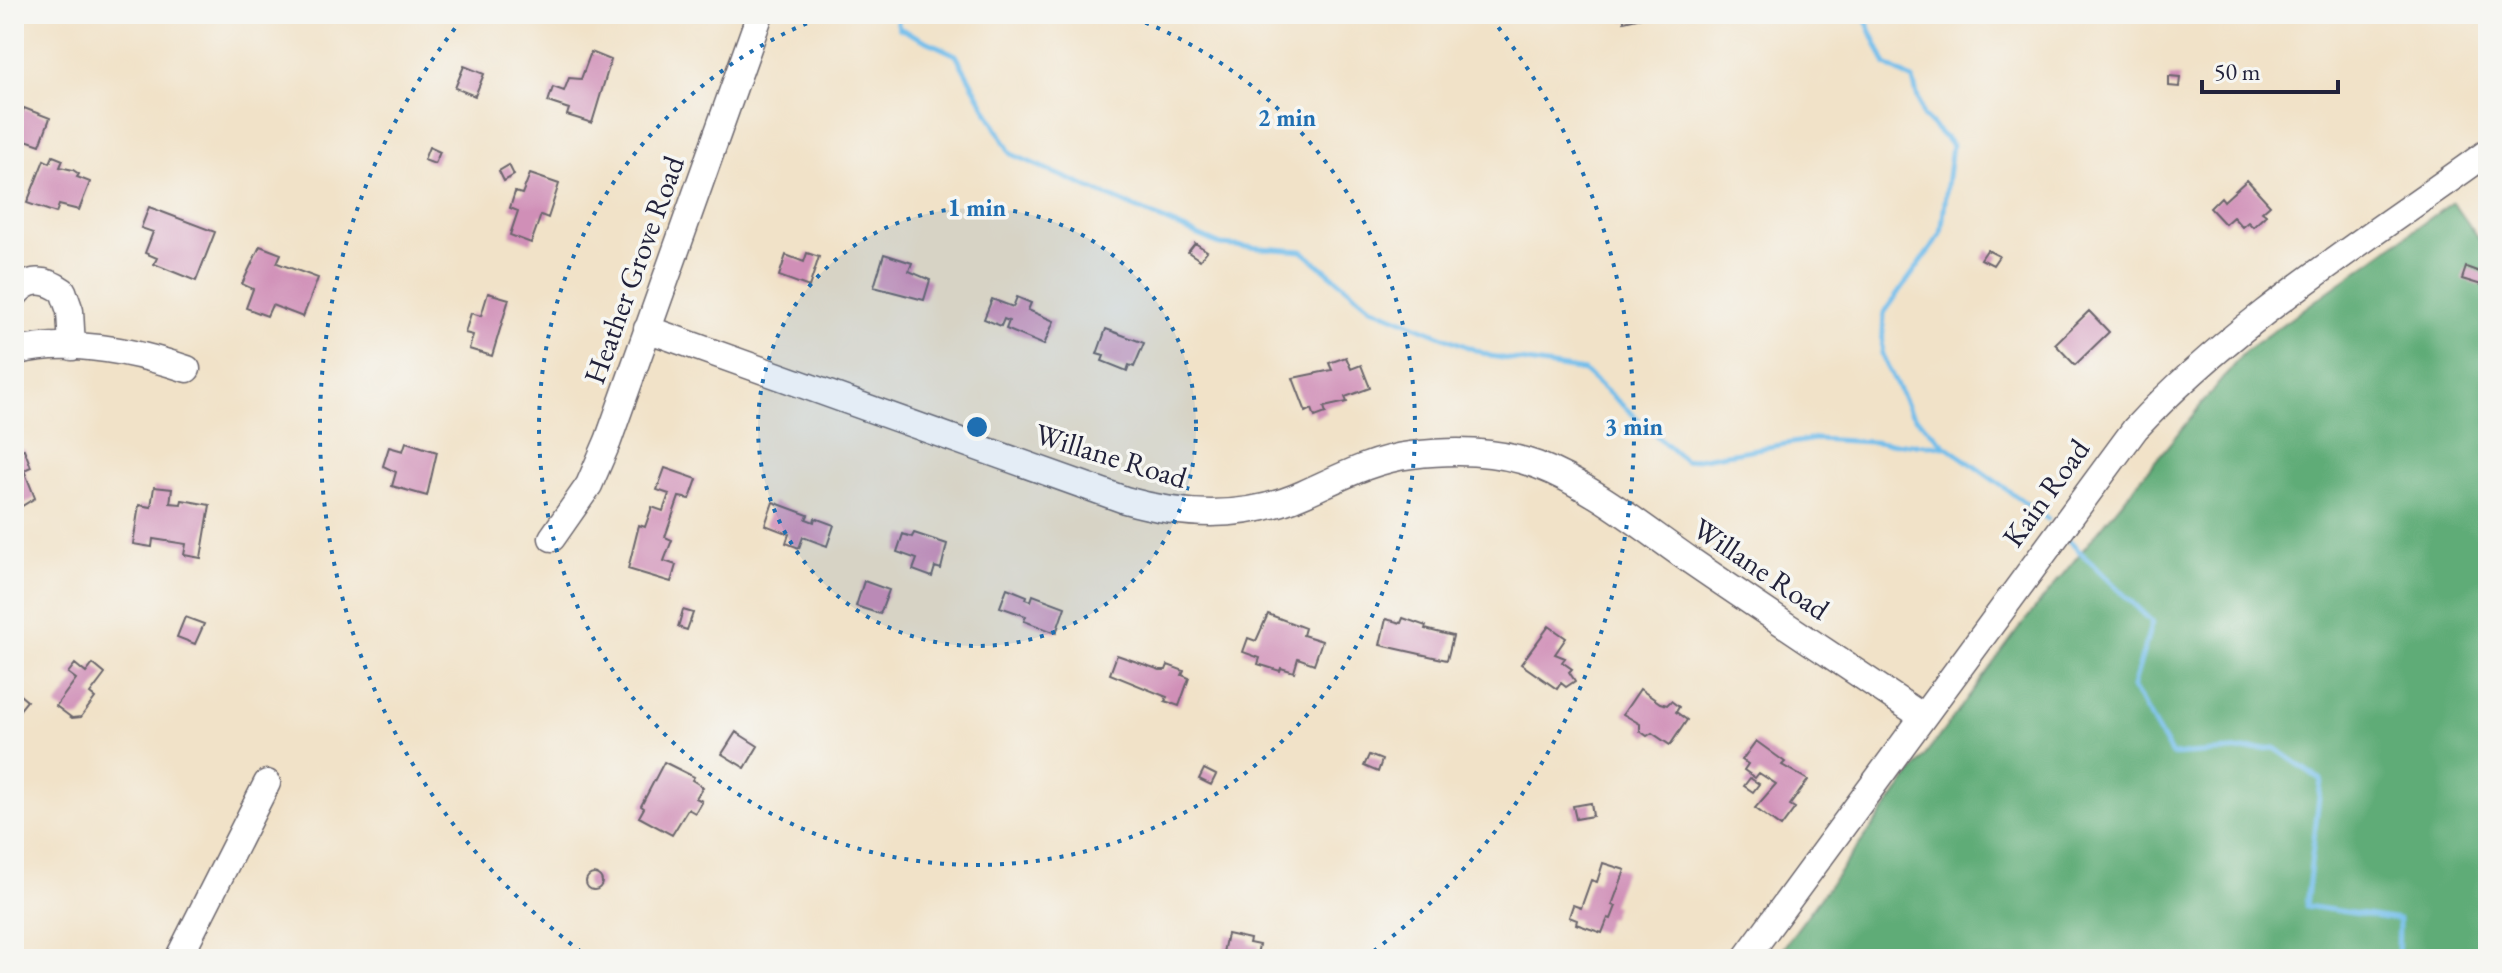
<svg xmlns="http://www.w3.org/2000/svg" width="2502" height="973" font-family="'EB Garamond',serif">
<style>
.forest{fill:#5eac77;stroke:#406759;stroke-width:2}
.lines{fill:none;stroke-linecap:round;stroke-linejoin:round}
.stream{stroke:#71bdeb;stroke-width:5}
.building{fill:#d08fb7}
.minor-casing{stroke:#6a656c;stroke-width:29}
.minor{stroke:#fff;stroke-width:26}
.ring{fill:none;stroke:#1f6fb2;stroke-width:4;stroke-dasharray:4 8}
.labels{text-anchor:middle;stroke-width:7;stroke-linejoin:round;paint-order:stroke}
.street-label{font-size:30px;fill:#22223b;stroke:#f6f6f2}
.centre{fill:#1f6fb2;stroke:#f6f6f2;stroke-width:4}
.ring-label{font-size:24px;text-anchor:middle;font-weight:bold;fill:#1f6fb2;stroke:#f6f6f2;stroke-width:7;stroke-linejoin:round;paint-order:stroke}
</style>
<rect width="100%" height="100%" fill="#f6f6f2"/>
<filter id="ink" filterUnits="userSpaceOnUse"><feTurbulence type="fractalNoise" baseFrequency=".0125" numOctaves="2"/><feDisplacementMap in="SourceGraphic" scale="16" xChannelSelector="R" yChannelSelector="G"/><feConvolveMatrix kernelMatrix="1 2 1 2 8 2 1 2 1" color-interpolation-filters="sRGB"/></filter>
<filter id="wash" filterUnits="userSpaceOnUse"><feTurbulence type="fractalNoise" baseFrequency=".006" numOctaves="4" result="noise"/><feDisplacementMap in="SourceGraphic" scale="32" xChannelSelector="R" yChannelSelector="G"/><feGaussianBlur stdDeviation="1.8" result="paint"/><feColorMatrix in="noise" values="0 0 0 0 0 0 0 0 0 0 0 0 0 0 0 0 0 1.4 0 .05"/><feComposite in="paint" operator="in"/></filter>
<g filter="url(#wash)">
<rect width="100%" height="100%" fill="#f1e2c8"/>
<path class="forest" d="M2453,202l35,50v707h-713l245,-332 225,-276z"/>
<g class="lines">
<path class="stream" d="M896,14l3,14 57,27 55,99 210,91 81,6 69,56 119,49 94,15 101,90 130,-22 131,7
M1863,14l23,51 27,15 10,36 29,29 -11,89 -57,79 -2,42 28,57 36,34 102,73
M2069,541l83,81 -19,65 39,68 103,-7 46,32 -15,126 93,14 -1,39"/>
</g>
<g id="blocks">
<path class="building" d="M1623,14h27v1l-26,6z
M591,52l20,8 -19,63 -25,-8 2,-6 -21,-7 5,-15 11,4 5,-13 12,1z
M464,66l20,8 -9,22 -20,-8z
M2169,76l11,1 -1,10 -10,-1z
M24,108l26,10 -10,27 -26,-9z
M429,147l11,5 -5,12 -11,-4z
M53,156l10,4 -3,7 13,3 6,4 -2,3 13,5 -11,28 -20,-5 -3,8 -29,-10 17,-43 6,3z
M509,165l5,10 -10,6 -5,-10z
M530,174l29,10 -11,34 -7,-3 -10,28 -21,-8 8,-24 -8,-3 5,-16 7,2z
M2247,180l23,25 -8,7 4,3 -13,12 -5,-5 -6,5 -9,-10 -8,7 -15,-16 11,-11 3,4z
M149,207l66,25 -19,49 -42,-17 3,-6 -12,-5 8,-21 -12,-4z
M1195,243l12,8 -7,9 -12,-8z
M260,246l21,8 -4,9 41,15 -15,39 -31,-12 -5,11 -21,-8 7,-19 -11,-5z
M1987,250l12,6 -6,9 -12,-6z
M807,253l12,4 -10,30 -30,-11 7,-21 18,7z
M884,254l28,9 -3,8 21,9 -6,20 -50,-13z
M2466,267l22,8v12l-26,-8z
M488,293l21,6 -17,57 -23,-7 4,-14 -8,-2 6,-20 10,3z
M1017,297l14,6 -3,7 26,11 -10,24 -38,-16 3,-8 -5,-2 -3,7 -17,-7 8,-20 21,8z
M2089,311l20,21 -34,33 -20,-21z
M1106,329l38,14 -10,24 -5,-2 -2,6 -25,-10 2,-5 -7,-2z
M1346,357l5,12 10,-4 9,23 -25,9 2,5 -23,5 2,6 -11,4 -3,-8 -6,3 -13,-34 39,-8 -3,-7z
M406,442l31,10 -10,44 -35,-10 4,-14 -13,-6 6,-19 14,4z
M24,449l7,18 -7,3 11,28 -21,13v-59z
M665,468l32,11 -7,20 -11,-2 -14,40 7,3 -8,21 12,4 -5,17 -43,-13 11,-44 6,2 7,-20 11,4 6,-17 -12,-4z
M154,487l18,2 -2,14 11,1 1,-4 28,5 -9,53 -17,-3 2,-11 -33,-5 -1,8 -19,-3 6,-39 12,2z
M773,502l35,13 -2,4 8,3 1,-4 19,7 -7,21 -24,-9 -4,11 -13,-5 3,-9 -24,-9z
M914,533l33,11 -6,25 -6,-2 -3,10 -19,-7 4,-11 -20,-7 6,-18 9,3z
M864,581l25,9 -9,24 -24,-8z
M1007,588l20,8 -1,3 5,2 2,-6 32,12 -9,26 -32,-12 2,-5 -26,-9z
M683,610l10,3 -6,17 -9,-3z
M1268,614l37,14 -2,7 19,6 -8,23 -16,-6 -4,14 -13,-4 -1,3 -22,-7 2,-6 -17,-6 5,-14 8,3z
M185,617l19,7 -9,20 -18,-7z
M1403,618l23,8 -1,3 28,7 -6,24 -67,-15 6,-26 15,4z
M1549,626l17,12 -11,16 10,4 -3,4 10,7 -3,3 6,9 -9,6 -5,-4 -4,6 -36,-25z
M1117,655l43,15h6l2,-5 16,6 -2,4 7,3 -10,28 -14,-5 2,-4 -57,-23z
M75,664l11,9 7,-9 12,10 -15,20 5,4 -14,19 -9,1 -16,-12 20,-27 -8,-6z
M1640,689l20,14 7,2 4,-4 8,6 -3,5 11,8 -17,25 -18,-12 -5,3 -7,-5v-7l-17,-10z
M14,690l13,11 -13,16z
M736,732l22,14 -13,22 -23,-14z
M1756,741l29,21 -3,3 26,15 -18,25 5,3 -14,19 -26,-19 21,-24 -17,-11 -4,5 -11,-8 4,-6 -6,-4z
M1369,755l13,5 -4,12 -14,-6z
M664,762l30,15 -2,3 11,7 -7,11 6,3 -7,12 -7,-4 -16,26 -33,-18 5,-9 -3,-2z
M1204,769l12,6 -5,10 -12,-6z
M1750,778l9,6 -6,8 -9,-6z
M1591,803l2,13 -17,3 -3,-13z
M1603,863l22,7 -13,35 4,1 -5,13 -3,-1 -6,15 -26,-9 1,-4 -8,-3 4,-12 8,3 10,-28 6,2z
M586 882a8 8 0 1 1 16 0a8 8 0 1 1-16 0Z
M1227,934l23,5 -1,4 10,2 -3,14h-45l1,-4 10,2z"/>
</g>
</g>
<g filter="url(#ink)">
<use href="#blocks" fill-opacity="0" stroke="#6a656c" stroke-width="2"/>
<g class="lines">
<defs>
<path id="minor" d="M14,296c14,-19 31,-18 49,-5l7,20 2,36
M647,329l478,171c60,17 120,20 178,-6 36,-16 68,-34 108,-39 43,-5 84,-5 126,10 55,21 105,62 154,96 77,53 155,104 232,156
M14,352c56,-15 119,-1 173,17
M552,538l37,-53 19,-44 152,-427
M178,959l89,-176
M1745,959l390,-530c101,-109 233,-190 353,-277"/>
</defs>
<use href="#minor" class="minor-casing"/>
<use href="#minor" class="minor"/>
</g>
</g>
<circle cx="977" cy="427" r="219" fill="#1f6fb2" fill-opacity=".12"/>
<g class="ring">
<circle cx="977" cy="427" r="219"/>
<path d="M1123 14A438 438 0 1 1 831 14"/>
<path d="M591 959A657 657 0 0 1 463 18M1491 18A657 657 0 0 1 1363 959"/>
</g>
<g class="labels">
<g class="street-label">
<text transform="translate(634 270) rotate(-70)" y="10">Heather Grove Road</text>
<text transform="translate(1111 456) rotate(17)" y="10">Willane Road</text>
<text transform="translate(2046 493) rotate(-54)" y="10">Kain Road</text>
<text transform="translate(1761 569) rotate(34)" y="10">Willane Road</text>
</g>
</g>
<circle cx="977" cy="427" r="12" class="centre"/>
<g class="ring-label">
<text x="1287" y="126">2 min</text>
<text x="977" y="216">1 min</text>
<text x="1634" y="435">3 min</text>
</g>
<rect width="2502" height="973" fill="none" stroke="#f6f6f2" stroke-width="48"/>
<path d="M2202 80v12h136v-12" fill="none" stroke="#22223b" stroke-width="4"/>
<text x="2214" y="80" font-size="24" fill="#22223b" stroke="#f6f6f2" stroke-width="6" paint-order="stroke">50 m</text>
</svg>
